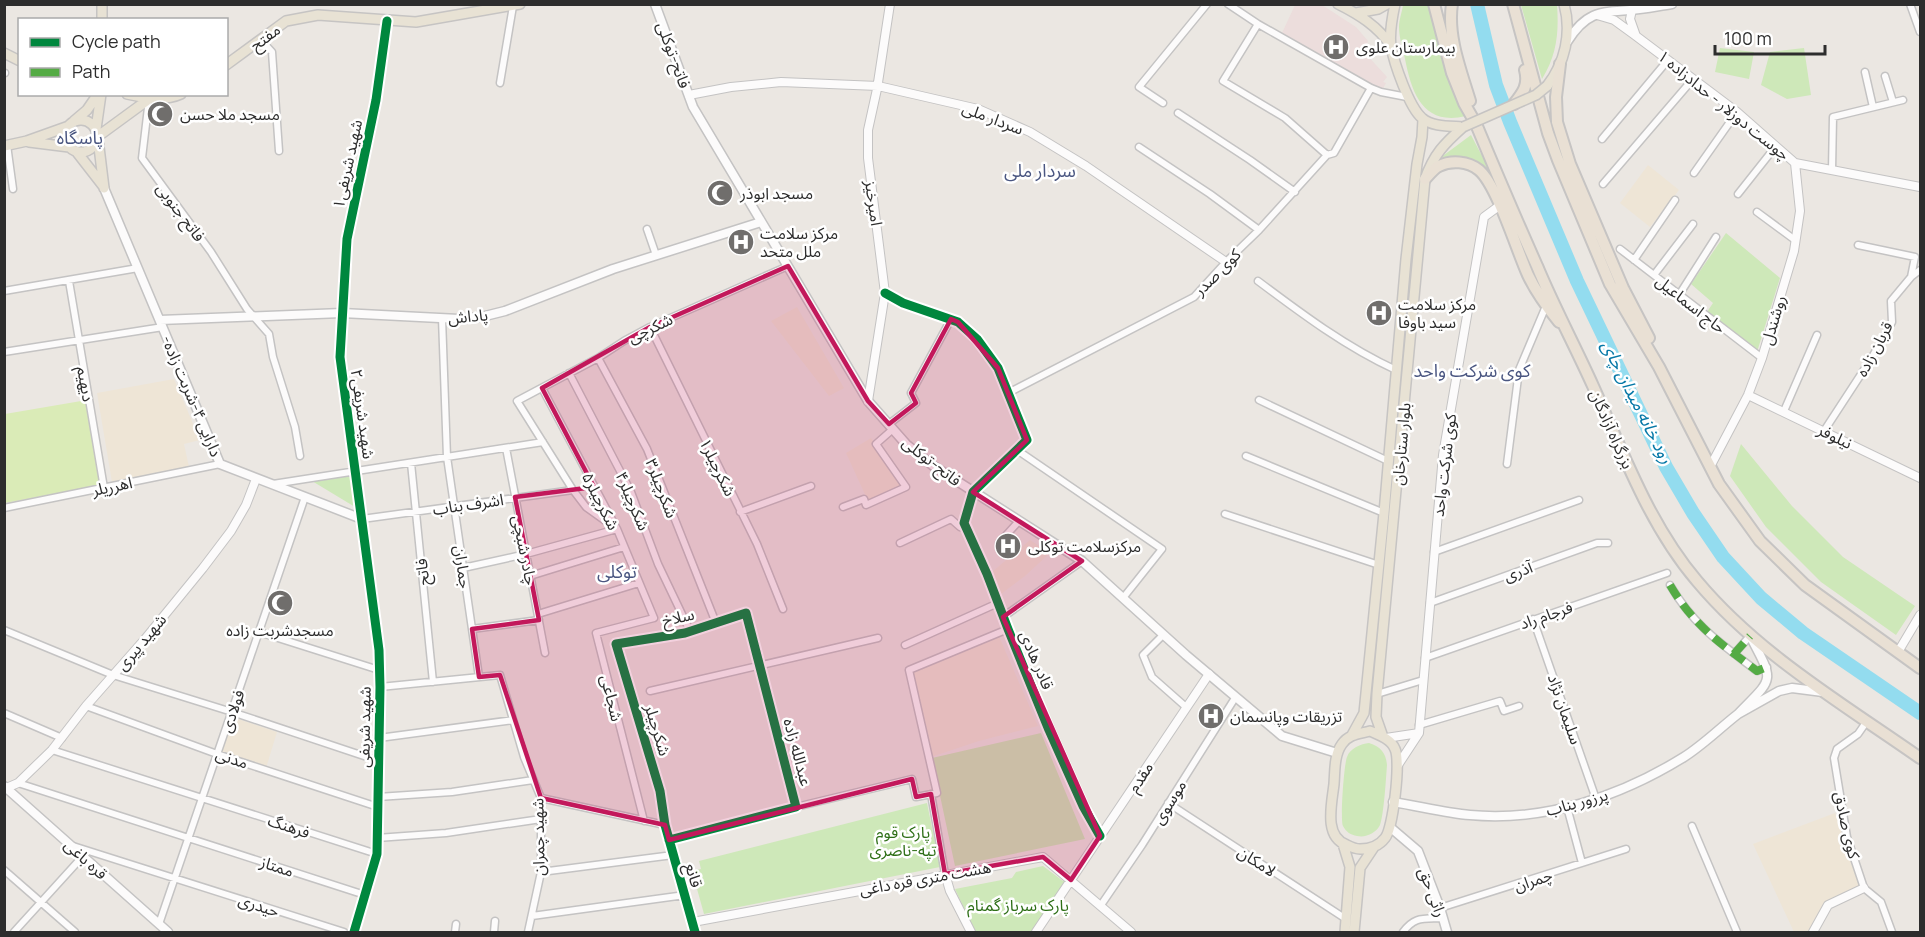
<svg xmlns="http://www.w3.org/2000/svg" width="1925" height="937" font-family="Manrope,'Noto Sans Arabic',sans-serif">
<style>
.education{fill:#eee5d6}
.medical{fill:#ecdddc}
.green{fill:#cee8b9}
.pitch{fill:#daebb7}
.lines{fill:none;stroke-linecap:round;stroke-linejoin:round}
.river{stroke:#93dcef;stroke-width:14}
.minor-casing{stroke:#c4c3c3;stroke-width:9}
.tertiary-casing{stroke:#c4c3c3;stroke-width:10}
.secondary-casing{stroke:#c4c3c3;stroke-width:11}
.primary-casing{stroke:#c6c4c3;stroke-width:12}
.trunk-casing{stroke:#c6c4c3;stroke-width:14}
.minor{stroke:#fcfbfb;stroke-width:6}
.tertiary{stroke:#fcfbfb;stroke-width:8}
.secondary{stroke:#fcfbfb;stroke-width:8}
.primary{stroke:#e8e2d4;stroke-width:9}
.trunk{stroke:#e9e0d4;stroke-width:10}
.primary-bridge-casing{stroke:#c6c4c3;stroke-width:12;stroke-linecap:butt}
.primary-bridge{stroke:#e8e2d4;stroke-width:9}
.quiet{stroke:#54ab44;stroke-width:8;stroke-dasharray:15 8;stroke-linecap:butt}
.cycleway-casing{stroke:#fff;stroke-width:13}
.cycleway{stroke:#00873e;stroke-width:9}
.marked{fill:#c2185b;fill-opacity:0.2;stroke:#c2185b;stroke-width:4.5;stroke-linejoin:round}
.labels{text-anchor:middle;stroke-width:5;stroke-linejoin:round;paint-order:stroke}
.street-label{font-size:16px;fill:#2d2d2d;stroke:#fff}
.poi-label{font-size:16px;fill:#2d2d2d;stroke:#fff;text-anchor:start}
.park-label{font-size:16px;fill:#2e6f17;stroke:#fff}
.neighbourhood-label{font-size:18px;fill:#4a5681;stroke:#fff}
.water-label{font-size:18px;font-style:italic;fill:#0678a7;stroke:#fff}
</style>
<rect width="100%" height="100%" fill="#ebe7e2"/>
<path class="education" d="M1648,165l31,25 -29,37 -30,-24z
M797,307l47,81 -15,8 -58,-75z
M174,379l26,61 -16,4 5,23 -77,15 -15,-89z
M871,438l31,46 -34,17 -22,-48z
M1030,540l20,13 -25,23 -24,18 -9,-22z
M998,634l40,92 -59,15 -48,16 -19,-85z
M232,717l45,15 -11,36 -47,-15z
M1835,813l25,73 -35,17 -16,29h-15l-41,-88z"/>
<path class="medical" d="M1295,5h27l34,22 12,14 -3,12 22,24 -4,5 3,1 -5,9 -99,-59z"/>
<path class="green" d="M1403,5h28l35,111c-42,10 -54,-21 -61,-57 -2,-10 -6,-21 -6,-32 0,-7 3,-15 4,-22z
M1521,5h36c2,27 0,50 -15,74z
M1720,48l34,4 -5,27 -34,-7z
M1804,48l7,47 -24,4 -26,-14 9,-33z
M1471,135l20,38c-17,-16 -29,-18 -51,-15z
M1726,233l54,45 -23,74 -50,-40 6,-9 -22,-19z
M1741,444l51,62 51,51 72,49 -19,29 -75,-53 -55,-55 -36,-51z
M351,474l4,33 -43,-26z
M1041,733l44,106 -130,27 -23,-108z
M1369,743c12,4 17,10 18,22 -1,13 -3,49 -7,60 -4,8 -14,13 -23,11 -6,-1 -11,-4 -14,-10 -3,-6 1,-62 4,-69 3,-9 14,-13 22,-14z
M927,803l13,64 -236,47 -12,-43 9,-2 -2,-8z
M1043,866l20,15 8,-1 -39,52h-57l-20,-43 57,-11 4,-6z"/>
<path class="pitch" d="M87,400l15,85 -97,18v-89z"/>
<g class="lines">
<path class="river" d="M1477,4l19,81 14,37 67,159 89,186 27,46 30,44 38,41 42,35 117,80"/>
<defs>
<path id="minor" d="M1228,4l30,20 113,64 10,4 26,5
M1910,4l10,28
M387,21l-11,79 -29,139 -7,118 22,162 211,-29
M1258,24l-35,57 62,37 42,37
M261,40l11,12 7,99
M1865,72l8,35
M4,73h1
M1885,76l8,26
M500,83l13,-77
M149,99l-7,59 69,94 36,57 22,25 4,23 22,70 5,29
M1163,103l-24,-16 68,-83
M1178,113l72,47 45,32
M1602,139l66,-79
M7,145l6,44
M1139,147l71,47 49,36
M1832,170l1,-53 70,-17
M1694,173l43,-61
M1603,184l90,-105
M1738,194l38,-48
M1757,212l38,28
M647,229l9,26
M1858,245l57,12 -4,20
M1620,249l142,109
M1634,260l41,-60
M1654,275l39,-51
M69,281l35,207
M1258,281c44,33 88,66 138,89
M4,291l134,-23
M885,293l18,10 55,19 19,17 21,29 29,72 -54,52
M1679,295l37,-58
M442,318l5,139 32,220
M650,327l107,217 26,65
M4,352l159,-25
M598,358l49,91 69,174
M569,373l62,119 27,72 32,67
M542,388l75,141 37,89 -58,15 48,188
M1008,393l186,-96 32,-35 33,-32 68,-75 7,-2 37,-65
M1259,400l129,61
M1784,411l33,-76
M889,424l27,-21 -5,-10 40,-74
M1824,431l47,-72 21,-37 -1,-21 20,-24 9,-7
M506,448l39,205
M1017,450l145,99 -39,49
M1246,456l138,57
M411,463l22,219
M1507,464l12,-94 27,-64
M273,484l270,-42
M843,507l21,-8 2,6 40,-18 -30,-43 17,-15
M4,508l216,-44
M740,512l71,-26
M1225,514l154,51
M614,527l-28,-20 -13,-17 -56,-89 81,-43 26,-17 26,-14 138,-61
M900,543l51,-24 9,8 4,-4
M999,543l20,-22
M1434,552l145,-52
M463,568l63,-14 91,-25
M530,576l94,-29
M1670,585c24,41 50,58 87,86l10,-4
M1430,603l167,-60h11
M538,614l101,-31
M1003,617l79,-56
M1533,619l63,180
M472,629l67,-9
M4,630l109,45 119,37 147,49
M259,632l120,38
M1163,635l-20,20 9,22 34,30
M905,645l93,-42
M1734,654l16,-18
M1425,658l242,-85
M380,687l120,-12 24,82 17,41v74l-13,60
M650,691l228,-53
M1377,694l46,-14
M86,706l131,48 161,53
M4,713l58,25
M1867,721l-9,13 -21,15 -3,9 13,79 17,51 17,14 11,30
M1419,725l81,-24 4,10 15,-5
M379,738l134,-18
M52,750l325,104
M18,783l347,112
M931,794l14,80
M378,797l74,-5 81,-12
M541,798l124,27
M1168,803l178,116
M796,807l116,-28 4,18 21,-4 -28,-123 99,-41
M1567,807l15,56
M1692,826l45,106
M377,838l69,-5 95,-14
M669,840l127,-33 -50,-194 -61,20 -69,11 44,147 5,34 30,107
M73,846l271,86
M4,870l71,62
M541,872l132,-17
M1101,905l41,-60 93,-147
M1440,908l186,-59
M532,916l153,-21
M159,924l146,-427
M14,932l69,-76
M455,932l1,-8
M494,932l1,-11
M1403,932c12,-16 20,-13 40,-14"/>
<path id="tertiary" d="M1597,15l17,5 22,16 -6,-17 2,-9
M1636,36l101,76 58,51 125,24
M689,95l42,-8 50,-5 97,4 100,23 52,23 56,34 140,96
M1748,395l172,83
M868,401l17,-108 -17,-135v-28l9,-41 13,-85
M1710,467l38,-72 14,-37 32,-107 6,-40 -5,-48
M973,492l-9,31 23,51 21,55 41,101 34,76 17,30
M1898,652l22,-37
M1419,733l24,-278 41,-238 15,-11
M1386,738l33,-5 -21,32
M4,789l14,-6 34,-33 34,-44 59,-67 58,-71 28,-37 15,-26 10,-26
M945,874l5,17 21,41
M693,922l350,-65 88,75
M354,932l23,-78 1,-57 1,-147 -17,-131
M1036,932l173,-258
M1813,932l15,-27 36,-17"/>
<path id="secondary" d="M655,4l38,103 175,294 38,43 26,21 150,96 104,94 96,81 55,17
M1567,42c18,-29 31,-30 63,-32 14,-1 28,-4 42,-6
M104,188l116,276 142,55
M160,320l182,-7 117,6 22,-2 24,-6 108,-42 148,-47
M1750,636c25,47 24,41 -12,78l41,-23 13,-3 31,4
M4,786l164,146
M1393,802c26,4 52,11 77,13 76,7 151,-19 214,-58 19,-12 36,-29 54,-43
M1391,828l27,23 22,57 7,24"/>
<path id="primary" d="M1338,4c20,10 40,22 53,42
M1395,4c-3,14 -6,29 -4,42 3,17 18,61 31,72 10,9 28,8 41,9
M1356,13l22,-4 9,-5
M102,20v-16
M4,53l16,8
M226,65l60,-44 32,-6 98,7 104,-18
M1547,86c18,-23 25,-53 17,-82
M127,94c18,4 36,8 54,0
M65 136a16 16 0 1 1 32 0a16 16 0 1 1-32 0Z
M74,121l13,-11 11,-16
M96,129l5,-35
M97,137l52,-38
M98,139l6,49
M29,142l40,5
M4,146l23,-5 42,-15
M76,151l28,36
M1370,731c9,4 21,8 25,18 6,12 -2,80 -10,89 -6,8 -16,11 -25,11 -4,0 -9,-2 -13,-4 -24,-8 -15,-42 -13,-61 1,-13 0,-29 8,-40 7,-10 17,-10 28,-13z
M1352,735l12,-22 20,-200 22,-254 11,-95 5,-27 1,-18
M1383,737l-7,-20 1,-23 48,-515c9,-25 19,-35 38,-52
M1343,844l7,23 -5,65
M1354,932l6,-64 14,-21"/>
<path id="trunk" d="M1434,4l18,69 12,30 12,21c20,48 40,95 61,142 17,41 38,80 56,120 30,66 56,139 104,195 61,73 146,123 223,177
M1452,4c-5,32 9,67 18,97
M1513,4l35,129 10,27 52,124 49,83 60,117 41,57 45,44 115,83
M1560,64l-4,33 1,25 13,42 53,124 26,50
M1514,104c9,-11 15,-19 11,-34
M1425,179c4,-4 9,-11 14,-13 12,-6 29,-5 40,4 18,15 38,81 49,105 8,17 19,32 31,47"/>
</defs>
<use href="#minor" class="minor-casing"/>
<use href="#tertiary" class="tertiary-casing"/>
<use href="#secondary" class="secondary-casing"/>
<use href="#primary" class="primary-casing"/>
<use href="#trunk" class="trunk-casing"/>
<use href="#minor" class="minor"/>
<use href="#tertiary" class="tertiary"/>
<use href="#secondary" class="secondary"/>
<use href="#primary" class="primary"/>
<use href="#trunk" class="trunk"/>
<defs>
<path id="primary-bridge" d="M1463,127l73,-32 11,-9"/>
</defs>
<use href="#primary-bridge" class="primary-bridge-casing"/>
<use href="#primary-bridge" class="primary-bridge"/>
<path class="quiet" d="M1670,585c24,41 50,58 87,86l10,-4
M1734,654l16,-18"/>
<defs>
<path id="cycleway" d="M885,293l18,10 55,19 19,17 21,29 29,72 -54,52 -9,31 23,51 21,55 41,101 34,76 17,30
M669,840l127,-33 -50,-194 -61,20 -69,11 44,147 5,34 30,107
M354,932l23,-78 3,-167 -1,-37 -39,-293 7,-118 29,-139 11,-79"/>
</defs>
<use href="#cycleway" class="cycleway-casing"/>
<use href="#cycleway" class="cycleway"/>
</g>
<path class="marked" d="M788,266l80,135 21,23 27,-21 -5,-10 40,-74 7,3 40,46 29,72 -54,52 109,69 -79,56 97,219 -29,44 -28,-23 -98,17 -14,-80 -15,3 -4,-18 -243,61 -4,-15 -124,-27 -41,-123 -21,2 -7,-48 67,-9 -24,-123 79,-10 -52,-99 108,-61z"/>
<defs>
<symbol id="hospital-disc" viewBox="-11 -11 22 22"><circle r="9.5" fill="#706e6c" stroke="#fff"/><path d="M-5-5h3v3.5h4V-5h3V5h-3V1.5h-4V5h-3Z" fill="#fff"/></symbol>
<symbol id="mosque-disc" viewBox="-11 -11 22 22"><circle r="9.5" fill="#706e6c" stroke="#fff"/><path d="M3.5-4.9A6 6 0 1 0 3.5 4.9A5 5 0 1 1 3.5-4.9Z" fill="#fff"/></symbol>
</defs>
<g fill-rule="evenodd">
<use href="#hospital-disc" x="1321" y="32" width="30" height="30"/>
<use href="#mosque-disc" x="145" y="99" width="30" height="30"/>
<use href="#mosque-disc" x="705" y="178" width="30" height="30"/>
<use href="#hospital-disc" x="726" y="227" width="30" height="30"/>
<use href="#hospital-disc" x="1364" y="298" width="30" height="30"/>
<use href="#hospital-disc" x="993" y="531" width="30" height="30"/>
<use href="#mosque-disc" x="265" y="588" width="30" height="30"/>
<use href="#hospital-disc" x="1196" y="701" width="30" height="30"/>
</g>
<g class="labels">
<g class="street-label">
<text transform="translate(265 37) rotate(-37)" y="6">مفتح</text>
<text transform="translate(674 55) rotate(70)" y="6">فاتح-توکلی</text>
<text transform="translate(1724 105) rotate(39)" y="6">چوست دوزلار - حدادزاده ۱</text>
<text transform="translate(993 118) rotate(21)" y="6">سردار ملی</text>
<text transform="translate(347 164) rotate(-78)" y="6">شهید شریفی۱</text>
<text transform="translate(874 203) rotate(82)" y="6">امیرخیز</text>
<text transform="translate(181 212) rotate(53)" y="6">فاتح جنوبی</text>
<text transform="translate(1217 272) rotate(-45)" y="6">کوی صدر</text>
<text transform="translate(1691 304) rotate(38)" y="6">حاج اسماعیل</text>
<text transform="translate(468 316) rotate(-5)" y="6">پاداش</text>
<text transform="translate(1773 320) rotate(-74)" y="6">روشندل</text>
<text transform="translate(650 328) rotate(-26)" y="6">شکرچی</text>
<text transform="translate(1874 349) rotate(-62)" y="6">قربان زاده</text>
<text transform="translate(86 384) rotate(80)" y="6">دیهیم</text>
<text transform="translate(192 396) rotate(67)" y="6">-دارایی ۴-شربت زاده</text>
<text transform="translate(363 414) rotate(82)" y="6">شهید شریفی۲</text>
<text transform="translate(1612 429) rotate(66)" y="6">بزرگراه آزادگان</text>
<text transform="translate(1835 436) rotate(26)" y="6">نیلوفر</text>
<text transform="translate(1401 444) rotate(-85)" y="6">بلوار ستارخان</text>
<text transform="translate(932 461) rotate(38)" y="6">فاتح-توکلی</text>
<text transform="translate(1444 465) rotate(-83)" y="6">کوی شرکت واحد</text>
<text transform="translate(718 467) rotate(64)" y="6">شکرچیلر۱</text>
<text transform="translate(112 486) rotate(-12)" y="6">اهرریلر</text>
<text transform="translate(662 488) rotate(69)" y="6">شکرچیلر۳</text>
<text transform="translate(601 501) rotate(63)" y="6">شکرچیلر۵</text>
<text transform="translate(633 501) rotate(67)" y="6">شکرچیلر۴</text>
<text transform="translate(468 504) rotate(-8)" y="6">اشرف بناب</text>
<text transform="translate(525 550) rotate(79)" y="6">چادر شبچی</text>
<text transform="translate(463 567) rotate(82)" y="6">جماران</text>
<text transform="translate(1518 571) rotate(-20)" y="6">آذری</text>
<text transform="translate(422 572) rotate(-96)" y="6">فاتح</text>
<text transform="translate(1546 615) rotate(-19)" y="6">فرجام راد</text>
<text transform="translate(678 617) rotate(-13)" y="6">سلاخ</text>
<text transform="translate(141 642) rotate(-50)" y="6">شهید پیری</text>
<text transform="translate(1037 660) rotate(67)" y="6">قادر هادی</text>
<text transform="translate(612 698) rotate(76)" y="6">شجاعی</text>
<text transform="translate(1565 709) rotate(71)" y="6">سلیمان نژاد</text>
<text transform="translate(232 711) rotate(-71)" y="6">فولادی</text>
<text transform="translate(364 727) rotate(-89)" y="6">شهید شریفى</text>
<text transform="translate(658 730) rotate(73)" y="6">شکرچیلر</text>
<text transform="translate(798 752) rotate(75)" y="6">عبدالله زاده</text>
<text transform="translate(232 758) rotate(19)" y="6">مدنی</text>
<text transform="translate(1140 777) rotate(-57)" y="6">مقدم</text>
<text transform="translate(1169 802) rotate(-58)" y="6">موسوی</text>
<text transform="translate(1577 802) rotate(-15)" y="6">پرزور بناب</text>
<text transform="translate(1847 825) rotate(77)" y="6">کوی صادق</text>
<text transform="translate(289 826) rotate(18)" y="6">فرهنگ</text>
<text transform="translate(538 837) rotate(-91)" y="6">شهید چمران</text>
<text transform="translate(86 859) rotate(42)" y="6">قره باغی</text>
<text transform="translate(1257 861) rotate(33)" y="6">لامکان</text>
<text transform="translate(277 866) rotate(18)" y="6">ممتاز</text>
<text transform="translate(694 875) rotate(73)" y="6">قانع</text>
<text transform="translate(925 878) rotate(-10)" y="6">هشت متری قره داغی</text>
<text transform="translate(1533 880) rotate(-18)" y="6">چمران</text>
<text transform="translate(1433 892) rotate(70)" y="6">راثی حق</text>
<text transform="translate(259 905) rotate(18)" y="6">حیدری</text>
</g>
<g class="poi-label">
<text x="1356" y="53">بیمارستان علوی</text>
<text x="180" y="120">مسجد ملا حسن</text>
<text x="740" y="199">مسجد ابوذر</text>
<text x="760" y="239">مرکز سلامت<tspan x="760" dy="18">ملل متحد</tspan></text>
<text x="1398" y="310">مرکز سلامت<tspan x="1398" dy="18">سید باوفا</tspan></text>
<text x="1028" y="552">مرکزسلامت توکلی</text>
<text x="280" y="636" text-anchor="middle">مسجدشربت زاده</text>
<text x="1230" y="722">تزریقات وپانسمان</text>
</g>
<g class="park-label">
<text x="903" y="838">پارک قوم<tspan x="903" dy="18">تپه-ناصری</tspan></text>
<text x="1018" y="911">پارک سرباز گمنام</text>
</g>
<g class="neighbourhood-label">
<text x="80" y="144">پاسگاه</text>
<text x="1040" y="177">سردار ملی</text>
<text x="1472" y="377">کوی شرکت واحد</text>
<text x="617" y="578">توکلی</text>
</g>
<g class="water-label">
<text transform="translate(1637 402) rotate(63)" y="6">رود خانه میدان چای</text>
</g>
</g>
<rect width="1925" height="937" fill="none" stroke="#2d2d2d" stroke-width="12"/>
<rect x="18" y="18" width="210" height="78" fill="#ffffff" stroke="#ababab" stroke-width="1.5"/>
<rect x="30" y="38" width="30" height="9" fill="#00873e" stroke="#ababab" stroke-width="1.5"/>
<text x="72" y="48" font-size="18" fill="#2d2d2d">Cycle path</text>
<rect x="30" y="68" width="30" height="9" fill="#54ab44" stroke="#ababab" stroke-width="1.5"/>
<text x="72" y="78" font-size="18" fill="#2d2d2d">Path</text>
<path d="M1715 45v9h110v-9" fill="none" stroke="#2d2d2d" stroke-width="3"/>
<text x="1724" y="45" font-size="18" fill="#2d2d2d" stroke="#ffffff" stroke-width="4.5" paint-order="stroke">100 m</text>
</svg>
